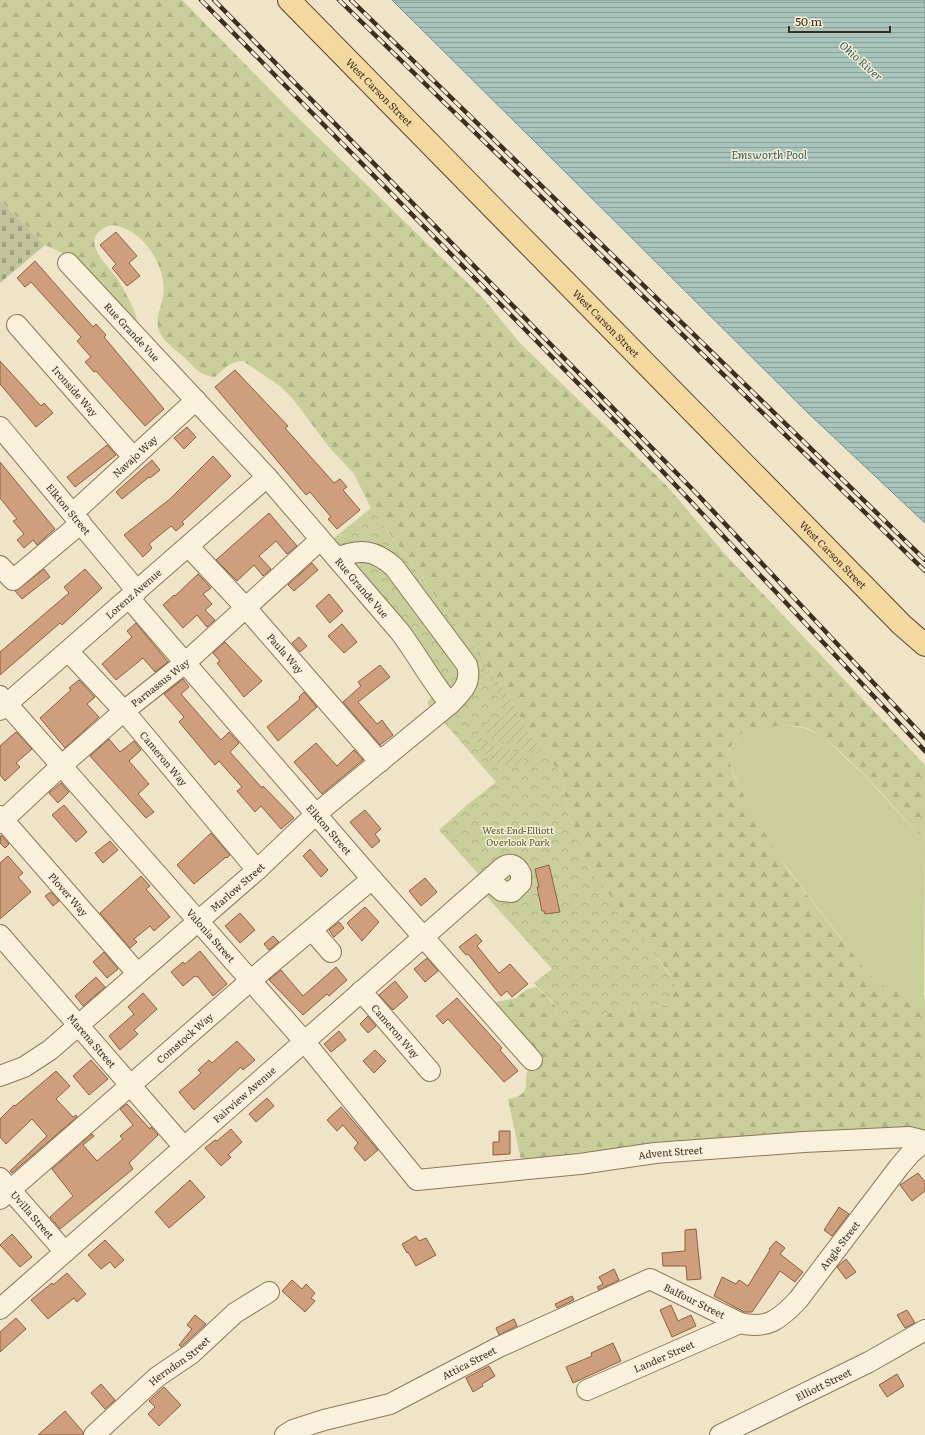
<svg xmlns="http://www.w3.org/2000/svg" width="925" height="1435" font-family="Literata,serif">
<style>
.grass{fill:#c9cf9b}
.forest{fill:url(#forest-firs)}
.cemetery{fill:url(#cemetery-stones)}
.park{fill:url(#park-crowns)}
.garden{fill:url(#garden-furrows)}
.water{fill:url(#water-rules);stroke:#6f938a}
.building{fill:#cf9f7d;stroke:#8d5f41}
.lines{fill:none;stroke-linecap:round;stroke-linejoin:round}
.minor-casing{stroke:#8d765c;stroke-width:22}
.major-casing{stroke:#5b4430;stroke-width:24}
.minor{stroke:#faf1dc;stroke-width:20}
.major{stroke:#f3d9a0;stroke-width:22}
.rail-casing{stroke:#3d2e20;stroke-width:4.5}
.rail{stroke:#f7eed8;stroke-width:3;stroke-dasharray:9;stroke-linecap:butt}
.labels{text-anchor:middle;stroke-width:3;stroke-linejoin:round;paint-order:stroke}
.street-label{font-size:10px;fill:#3d2e20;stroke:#f7eed8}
.park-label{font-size:10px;font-style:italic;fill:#4d5a26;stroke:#f7eed8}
.water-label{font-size:11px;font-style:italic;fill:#2f5d5a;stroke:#f7eed8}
</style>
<defs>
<pattern id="forest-firs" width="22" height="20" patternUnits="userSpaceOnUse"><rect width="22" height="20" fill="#c9cf9b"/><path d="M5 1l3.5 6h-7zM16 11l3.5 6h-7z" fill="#aeb285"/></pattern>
<pattern id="cemetery-stones" width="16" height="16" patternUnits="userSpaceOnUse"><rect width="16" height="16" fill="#bfc49a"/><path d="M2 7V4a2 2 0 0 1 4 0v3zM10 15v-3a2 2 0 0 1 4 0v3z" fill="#9ca07d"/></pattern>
<pattern id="park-crowns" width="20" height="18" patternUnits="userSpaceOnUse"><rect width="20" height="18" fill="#c9cf9b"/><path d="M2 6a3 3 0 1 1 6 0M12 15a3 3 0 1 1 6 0" fill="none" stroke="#aeb285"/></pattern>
<pattern id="garden-furrows" width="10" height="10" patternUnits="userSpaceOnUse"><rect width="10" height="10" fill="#c9cf9b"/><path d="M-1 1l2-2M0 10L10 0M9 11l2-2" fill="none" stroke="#aeb285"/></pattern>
<pattern id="water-rules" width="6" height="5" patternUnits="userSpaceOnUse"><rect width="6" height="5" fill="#a9c4bc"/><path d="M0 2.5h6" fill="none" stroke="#8ba098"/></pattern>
</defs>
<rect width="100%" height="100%" fill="#f0e4c8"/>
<path class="grass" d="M786,725l18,3 18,8 41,38 62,67 -1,158c-15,-4 -33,-6 -46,-15 -15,-11 -29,-35 -40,-50 -43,-56 -91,-112 -111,-181 14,-28 31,-26 59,-28z"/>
<path class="forest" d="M0,0h182l109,111 191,186 37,45 148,144 57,67 201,212v76c-24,-26 -91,-106 -122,-114 -12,-3 -24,-1 -36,0 -21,2 -30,6 -40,26l8,25 20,39 33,53 74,96 16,17 12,7 35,9v132l-403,34 -14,-66c29,-5 11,-19 23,-34l-37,-61 2,-2 20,-4 11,-9 10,-2 18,18 3,9 22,10 28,-11 62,-8v-31l-77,-99 -10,-18 -14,-41 -8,-42 -33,-42 -16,-30 -141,-194 -17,-34 -25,-27 -36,-48 -13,-13 -37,-25c-12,0 -20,8 -28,16 -14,-1 -20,-9 -30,-19 -9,-8 -25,-18 -27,-31 -2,-10 3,-20 5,-30 5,-28 -18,-65 -46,-71 -4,-2 -10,0 -14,3 -22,12 4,36 13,48 6,9 22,36 21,46l-70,-68 -22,-10 -45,-45z"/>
<path class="cemetery" d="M0,200l45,45 -45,38z"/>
<path class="park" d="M371,508l141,194 16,30 33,42 8,42 14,41 10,18 25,30 57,77 1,7 -6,16 -62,8 -28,11 -15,-2 -7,-8 -3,-10 -21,-21 18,-14 -65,-72 -2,1 -3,-3 -1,-18 -42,-47 28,-25 29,-23 -69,-79 4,-6 -1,-7 -43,-58 -21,-22 -45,-54 13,-18z"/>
<path class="garden" d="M471,644l41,58 16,30 17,21 -4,1 -8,-4 -4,2 -12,-8 -21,-3 -8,-5c-8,-17 6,-18 18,-20l-13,-34 -24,-36z
M480,724l-1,8 5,10 34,10 12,14c-10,-2 -21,0 -31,-2 -16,-5 -29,-25 -19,-40z"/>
<path class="water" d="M392,0h533v523l-117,-110z"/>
<path class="building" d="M116,232l21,24 -8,7 11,13 -13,10 -15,-18 4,-4 -16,-19z
M35,261l58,66 3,-3 10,11 -2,2 60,72 -19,17 -49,-55 -2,1 -9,-10 6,-5 -14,-16 4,-4 -50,-55 -6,5 -8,-9z
M0,361l41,45 3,-3 9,10 -17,14 -36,-43z
M235,370l53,56 -3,2 49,55 6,-4 7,8 -4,3 17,20 -23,19 -9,-10 3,-2 -21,-25 -4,3 -91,-108z
M187,427l9,10 -12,12 -10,-11z
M107,445l9,10 -41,32 -8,-10z
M213,456l18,20 -49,46 2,2 -8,7 -5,-5 -22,18 3,4 -9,9 -19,-22 46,-36z
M152,460l8,10 -10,8 -1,-1 -27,22 -6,-7z
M0,462l55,67 -18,16 -4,-5 -9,8 -7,-8 7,-6 -11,-13 4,-2 -17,-21z
M269,513l28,33 -10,8 -11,-13 -17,15 12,13 -8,7 -9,-11 -17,16 -21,-21z
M312,563l6,7 -24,21 -6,-6z
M44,569l6,8 -28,22 -7,-8z
M85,569l17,19 -40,37 -2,-2 -60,52v-23l69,-59 -5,-6z
M198,574l13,14 -8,6 9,10 -7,6 10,10 -8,7 -10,-12 -14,13 -20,-23 11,-10 1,1z
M329,594l14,17 -13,12 -14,-17z
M136,623l32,39 -13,10 -12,-14 -27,22 -14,-16 30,-27 -5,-6z
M342,624l15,18 -13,11 -16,-17z
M299,637l8,9 -7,6 -8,-9z
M225,642l37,39 -18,16 -27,-34 3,-2 -7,-8z
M380,665l10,12 -32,25 19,22 5,-4 11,15 -13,10 -37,-43 18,-16 -3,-4z
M183,679l6,8 -8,7 40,46 8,-8 10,11 -9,9 32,36 1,-2 31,32 -13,11 -20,-23 -6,6 -18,-21 5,-4 -23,-26 -4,4 -36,-43 5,-5 -20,-23z
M79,680l16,17 -8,7 12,13 -34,31 -25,-30 31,-28 -2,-2z
M304,692l13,15 -39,34 -11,-14 33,-28 -1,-2z
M16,732l16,17 -16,14 4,4 -15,14 -5,-6v-29z
M109,739l11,13 14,-11 7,9 -12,11 20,23 -11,10 16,18 -8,6 -56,-62z
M316,743l21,23 17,-16 9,10 -41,34 -28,-32z
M61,783l8,9 -11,11 -9,-10z
M64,805l23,27 -11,10 -24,-27z
M365,810l16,19 -6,5 5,7 -8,7 -22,-26z
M211,833l19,22 -3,3 -1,-1 -32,27 -17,-19z
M1,835l8,9 -4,4 -5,-5z
M110,841l8,9 -15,13 -8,-10z
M310,849l18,21 -7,7 -18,-21z
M8,856l15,17 -5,4 13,15 -31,27v-56z
M549,865l11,47 -15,2 -1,-3h-2l-5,-24h2l-4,-18z
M141,876l9,10 -4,3 24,28 -16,14 -4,-5 -16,13 3,3 -7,6 -30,-35z
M425,878l12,14 -16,14 -12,-15z
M51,892l8,9 -6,5 -8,-10z
M365,907l14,15 -17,19 -15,-18z
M240,913l15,17 -15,13 -15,-17z
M339,922l5,6 -10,9 -5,-7z
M476,934l6,7 -5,5 22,27 11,-9 18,20 -16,13 -5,-6 -6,5 -33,-42 -2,1 -7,-8z
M273,936l6,6 -10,8 -5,-6z
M200,951l27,33 -14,12 -15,-19 -3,-1 -12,10 -12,-14 12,-10 2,2z
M104,952l14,17 -11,9 -14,-16z
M427,958l11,13 -13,11 -11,-13z
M336,967l11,13 -18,16 -2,-2 -24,21 -34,-35 12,-10 22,26z
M96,977l9,10 -22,19 -8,-10z
M395,981l13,16 -15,13 -14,-15z
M143,993l14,16 -23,21 4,4 -18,16 -11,-14 25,-22 -6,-7z
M457,998l45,50 -2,2 18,21 -14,11 -56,-63 -5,5 -7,-8z
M368,1016l8,10 -8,7 -8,-9z
M339,1031l7,9 -15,12 -7,-8z
M237,1041l18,19 -12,10 -2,-3 -47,43 -15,-18 22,-19 -3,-3 11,-10 3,3z
M375,1050l11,11 -12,12 -11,-12z
M91,1060l17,19 -19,16 -16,-19z
M56,1071l14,15 -14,13 17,18 3,-2 1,2 -65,56 -2,-2 37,-35 -15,-17 -26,25 -6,-7v-18l14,-14 1,1z
M267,1098l7,8 -18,16 -7,-8z
M127,1104l23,25 1,-2 7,8 -29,28 4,6 -73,60 -10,-12 23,-21 -21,-27 40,-35 2,2 -11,9 14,16 26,-22 -3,-3 13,-11 -13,-16z
M341,1107l37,43 -13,11 -11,-13 4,-5 -15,-18 -6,6 -10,-11z
M231,1129l11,13 -14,13 3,2 -10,9 -16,-18 10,-8 2,1z
M499,1131h11v23l-17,1v-13h6z
M918,1173l7,9v9l-13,10 -12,-16z
M190,1180l15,17 -36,31 -14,-16z
M839,1207l10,7 -17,22 -8,-6z
M696,1229l5,50 -14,1 -1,-14h-23l-1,-13 23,-2v-21z
M12,1234l20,23 -12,10 -20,-22z
M416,1236l3,5 7,-3 10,17 -20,11 -8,-14 -1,1 -5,-9z
M105,1240l19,20 -9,8 -5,-6 -9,7 -13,-14z
M776,1241l9,7 -5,6 23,18 -8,10 -15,-11 -28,41h-8l-30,-16 8,-19 14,7 3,-4 9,6 22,-36 -1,-1z
M846,1259l10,13 -10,7 -9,-12z
M614,1269l5,11 -20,10 -2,-3 6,-3 -4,-7z
M67,1273l19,21 -9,8 -3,-4 -26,21 -17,-19 21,-17 1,2z
M292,1280l10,9 4,-5 9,9 -4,5 4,3 -10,11 -23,-21z
M572,1296l2,4 -17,8 -2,-4z
M671,1305l7,16 13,-6 5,11 -24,11 -12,-27z
M907,1310l8,13 -10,5 -8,-13z
M195,1315l11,9 -25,23 -2,-2 13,-16 -5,-4z
M16,1318l10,11 -26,23v-20z
M514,1319l3,7 -18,9 -3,-7z
M613,1343l8,18 -48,22 -7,-16 26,-11 -1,-3z
M489,1366l6,10 -13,8 1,2 -10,6 -7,-14z
M897,1374l7,12 -17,11 -8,-12z
M101,1384l14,16 -10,9 -14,-16z
M164,1387l17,18 -22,21 -11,-12 7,-7 -6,-6z
M65,1411l18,21v3h-45z"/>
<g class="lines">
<defs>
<g id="minor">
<path id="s1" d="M68,263l199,214 133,155c18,24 31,49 50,72"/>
<path id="s2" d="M17,325l116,132"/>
<path id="s3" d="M0,427l137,164"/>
<path id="s4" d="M73,513l123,-113"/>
<path id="s5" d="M188,546l58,62 134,154"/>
<path d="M0,566l13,14 68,-57"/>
<path id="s6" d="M129,598l243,281 160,181"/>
<path id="s7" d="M68,651l56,60 133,159"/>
<path id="s8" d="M0,696l304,345 113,139 163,-16 75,-11 149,-11 105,-5 16,4"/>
<path id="s9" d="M0,710l267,-233"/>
<path id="s10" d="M0,816l137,157"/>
<path id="s11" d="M0,823l61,-57 63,-55 62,-49 134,-122"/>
<path d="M312,930l19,22"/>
<path id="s12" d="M0,935l183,211"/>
<path id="s13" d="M361,991l69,80"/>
<path id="s14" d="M0,1076l24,-9 26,-17 207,-180 59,-56 134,-110c12,-12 22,-21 17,-39l-73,-98c-19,-17 -34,-19 -57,-9"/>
<path id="s15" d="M0,1178l65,74"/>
<path id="s16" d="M0,1199l250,-218 122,-102"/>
<path id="s17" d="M0,1309l502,-441c8,-6 15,-3 19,6v9l-9,9 -10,-1 -13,-11"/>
<path id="s18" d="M587,1390l153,-67"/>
<path id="s19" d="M94,1435l63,-58 34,-23 44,-41 34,-21"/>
<path id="s20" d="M285,1435l8,-5 31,-10 66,-16 109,-57 151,-68 90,44c27,7 40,-4 58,-23l101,-133 11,-13 15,-13"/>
<path id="s21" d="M720,1435l149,-73 56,-32"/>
</g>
<g id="major">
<path id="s22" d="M289,0l613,625 23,20"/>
</g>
</defs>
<use href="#minor" class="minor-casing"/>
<use href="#major" class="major-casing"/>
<use href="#minor" class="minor"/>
<use href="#major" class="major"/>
<defs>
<path id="rail" d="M201,0l419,426 305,325
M214,0l485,496 226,242
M339,0l586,571
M351,0l574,560"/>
</defs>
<use href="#rail" class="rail-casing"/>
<use href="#rail" class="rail"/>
</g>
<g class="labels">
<g class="street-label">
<text dy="4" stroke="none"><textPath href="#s22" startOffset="129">West Carson Street</textPath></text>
<text dy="4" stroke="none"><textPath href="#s22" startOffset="453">West Carson Street</textPath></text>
<text dy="4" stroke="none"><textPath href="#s1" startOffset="94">Rue Grande Vue</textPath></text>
<text dy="4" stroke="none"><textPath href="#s2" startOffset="88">Ironside Way</textPath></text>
<text dy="4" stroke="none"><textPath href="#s4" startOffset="84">Navajo Way</textPath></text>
<text dy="4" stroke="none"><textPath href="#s3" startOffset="107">Elkton Street</textPath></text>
<text dy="4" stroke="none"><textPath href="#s22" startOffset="777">West Carson Street</textPath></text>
<text dy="4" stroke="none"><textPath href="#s1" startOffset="438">Rue Grande Vue</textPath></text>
<text dy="4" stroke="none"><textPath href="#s9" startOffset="177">Lorenz Avenue</textPath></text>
<text dy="4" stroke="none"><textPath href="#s5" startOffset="145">Paula Way</textPath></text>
<text dy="4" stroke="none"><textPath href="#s11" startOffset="213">Parnassus Way</textPath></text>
<text dy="4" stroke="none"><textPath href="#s7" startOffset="144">Cameron Way</textPath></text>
<text dy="4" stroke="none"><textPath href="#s6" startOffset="306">Elkton Street</textPath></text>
<text dy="4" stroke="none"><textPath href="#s14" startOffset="305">Marlow Street</textPath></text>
<text dy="4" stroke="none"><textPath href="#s10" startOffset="104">Plover Way</textPath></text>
<text dy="4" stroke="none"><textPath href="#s8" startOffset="319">Valonia Street</textPath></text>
<text dy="4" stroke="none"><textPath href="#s13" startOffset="53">Cameron Way</textPath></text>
<text dy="4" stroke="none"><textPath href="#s16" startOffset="245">Comstock Way</textPath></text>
<text dy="4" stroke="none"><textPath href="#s12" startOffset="140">Marena Street</textPath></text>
<text dy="4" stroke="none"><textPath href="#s17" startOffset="325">Fairview Avenue</textPath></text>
<text dy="4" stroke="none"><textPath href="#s8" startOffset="894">Advent Street</textPath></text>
<text dy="4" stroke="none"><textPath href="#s15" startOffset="49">Uvilla Street</textPath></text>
<text dy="4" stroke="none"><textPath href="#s20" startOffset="634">Angle Street</textPath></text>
<text dy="4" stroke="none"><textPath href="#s20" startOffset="448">Balfour Street</textPath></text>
<text dy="4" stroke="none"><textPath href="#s18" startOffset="84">Lander Street</textPath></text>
<text dy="4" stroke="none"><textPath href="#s19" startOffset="113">Herndon Street</textPath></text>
<text dy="4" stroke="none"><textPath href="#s20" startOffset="199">Attica Street</textPath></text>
<text dy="4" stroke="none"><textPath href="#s21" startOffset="115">Elliott Street</textPath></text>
</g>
<g class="park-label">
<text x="518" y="834">West End-Elliott<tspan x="518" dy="12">Overlook Park</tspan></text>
</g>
<g class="water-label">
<text transform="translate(861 61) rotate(42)" y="4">Ohio River</text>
<text x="769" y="159">Emsworth Pool</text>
</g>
</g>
<path d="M789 26v6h101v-6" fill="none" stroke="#3d2e20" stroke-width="2"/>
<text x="795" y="26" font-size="12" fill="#3d2e20" stroke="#f7eed8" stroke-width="3" paint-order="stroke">50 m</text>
</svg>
